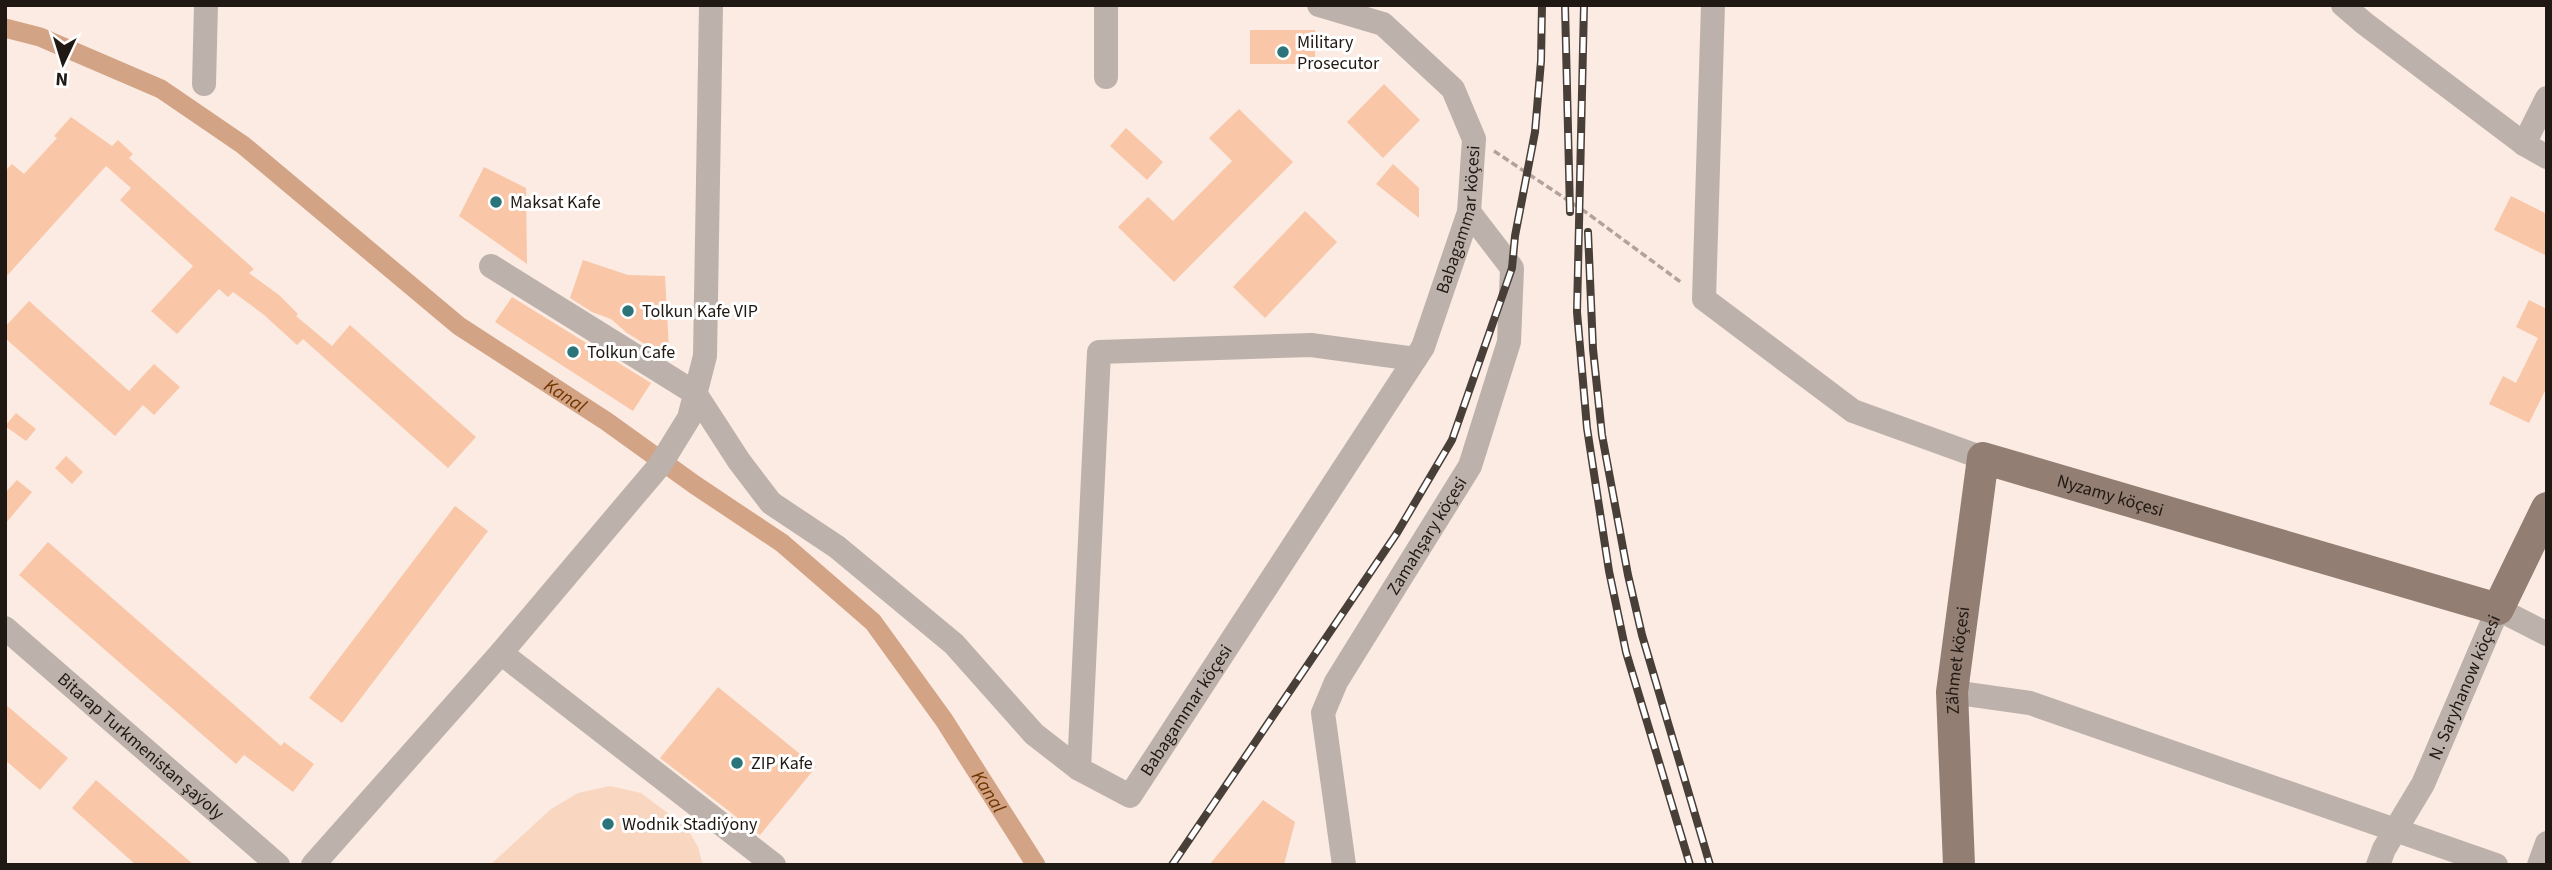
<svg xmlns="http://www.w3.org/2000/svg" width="2552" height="870" font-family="'Source Sans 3',sans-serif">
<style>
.green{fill:#f9d6c0}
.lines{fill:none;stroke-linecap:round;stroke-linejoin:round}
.canal{stroke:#d3a385;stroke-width:19}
.building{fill:#f9c7a8}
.path{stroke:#b1a39b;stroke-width:3.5;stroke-dasharray:7 3.5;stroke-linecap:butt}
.minor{stroke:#bdb2ab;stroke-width:24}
.major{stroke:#927e72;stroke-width:32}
.rail-casing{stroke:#483f38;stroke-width:8}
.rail{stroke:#fff;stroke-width:5;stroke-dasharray:16;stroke-linecap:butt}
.poi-dot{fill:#2a747a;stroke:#fff;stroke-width:2.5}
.labels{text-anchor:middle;stroke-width:6;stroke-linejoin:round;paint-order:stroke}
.poi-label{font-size:18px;fill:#201812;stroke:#fff;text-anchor:start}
.street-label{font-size:18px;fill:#201812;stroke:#fff}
.water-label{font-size:19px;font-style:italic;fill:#6f3500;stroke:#fff}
</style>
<rect width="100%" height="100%" fill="#fbebe2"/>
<path class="green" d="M610,786l31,7 32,24 15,13 10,17 5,18h-213l61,-56 27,-16z"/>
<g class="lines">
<path class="canal" id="s1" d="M5,28l35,9 121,52 82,56 216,181 147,95 89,64 87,58 91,79 71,98 92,145"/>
</g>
<path class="building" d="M1250,30h65v34h-65z
M1384,84l36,36 -37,38 -36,-36z
M1239,109l54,53 -119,120 -56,-55 30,-30 25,24 59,-60 -23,-23z
M71,117l41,29 6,-6 15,14 -4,4 125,111 -5,4 30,22 19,19 -2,2 36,30 18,-21 126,112 -28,31 -145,-129 -6,6 -34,-31 -30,-22 -5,5 -9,-8 -42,45 -26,-23 42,-45 -73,-66 11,-12 -25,-22 -101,112v-107l7,-7 12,10 33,-36 -3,-2z
M1126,128l37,34 -16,18 -37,-34z
M1393,164l26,24v30l-43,-34z
M484,167l42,21 1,76 -68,-48z
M2511,196l36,18v42l-53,-26z
M1305,211l32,31 -72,76 -32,-31z
M583,260l45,15 37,1 4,74 -21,-4 -21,-13 -16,-14 -19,-7 -22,-14z
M512,297l139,86 -18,28 -138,-89z
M2529,300l18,9v78l-18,36 -40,-19 14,-28 13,7 22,-45 -22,-11z
M29,301l100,90 25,-27 26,23 -26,28 -11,-10 -28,31 -110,-98v-11z
M16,413l20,16 -10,12 -21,-15z
M66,456l17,16 -11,12 -17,-16z
M17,480l15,12 -27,32v-31z
M455,506l33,25 -146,192 -33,-25z
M48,542l233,204 3,-4 30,22 -21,28 -49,-37 -8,9 -217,-189z
M718,687l98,80 -56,68 -100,-77z
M5,704l63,54 -28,32 -35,-30z
M96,780l98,85h-58l-64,-57z
M1263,800l32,22 -11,43h-75z"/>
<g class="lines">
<path class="path" d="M1494,151l93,62 95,70"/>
<g class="minor">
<path d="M1106,5v72"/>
<path d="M1713,5l-9,294 149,112 130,47"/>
<path d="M2343,5l21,18 160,121 23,13"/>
<path d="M204,84l2,-79"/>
<path d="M2524,144l23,-46"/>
<path id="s2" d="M491,266l204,127 44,68 32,42 66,44 117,97 80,90 45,35 51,27 293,-449 46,-135 5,-73 -21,-50 -70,-65 -64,-19"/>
<path id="s3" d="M5,628l273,237"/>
<path d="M501,653l273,212"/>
<path d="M1952,692l78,11 466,162"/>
<path d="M1079,769l20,-417 212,-7 104,14"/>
<path d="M313,865l188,-212 159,-188 29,-47 16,-62 6,-351"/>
<path id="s4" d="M1344,865l-21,-152 13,-31 134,-216 39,-124 3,-74 -43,-56"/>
<path id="s5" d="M2378,865l6,-16 39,-65 75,-175 49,25"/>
<path d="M2539,865l8,-22"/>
</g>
<path class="major" id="s6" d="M1959,865l-7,-173 31,-234 515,151 49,-101"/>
<defs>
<path id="rail" d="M1565,5l5,207
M1584,5l-7,307 10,116 22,143 17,81 64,213
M1588,232l5,117 9,86 26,140 14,60 68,230
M1172,865l225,-332 55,-93 60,-172 3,-32 20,-104 6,-71 1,-56"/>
</defs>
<use href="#rail" class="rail-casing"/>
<use href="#rail" class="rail"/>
</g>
<g class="poi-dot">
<circle cx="1283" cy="52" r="7"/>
<circle cx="496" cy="202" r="7"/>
<circle cx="628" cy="311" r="7"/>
<circle cx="573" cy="352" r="7"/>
<circle cx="737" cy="763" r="7"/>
<circle cx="608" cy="824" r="7"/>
</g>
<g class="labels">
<g class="poi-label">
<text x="1297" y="48">Military<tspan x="1297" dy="21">Prosecutor</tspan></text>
<text x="510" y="208">Maksat Kafe</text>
<text x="642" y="317">Tolkun Kafe VIP</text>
<text x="587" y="358">Tolkun Cafe</text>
<text x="751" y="769">ZIP Kafe</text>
<text x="622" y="830">Wodnik Stadiýony</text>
</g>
<g class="street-label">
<text dy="6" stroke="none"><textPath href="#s2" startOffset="1510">Babagammar köçesi</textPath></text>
<text dy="6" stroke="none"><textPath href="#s6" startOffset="542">Nyzamy köçesi</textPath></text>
<text dy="6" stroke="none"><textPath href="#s4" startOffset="359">Zamahşary köçesi</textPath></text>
<text dy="6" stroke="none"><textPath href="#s6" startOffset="205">Zähmet köçesi</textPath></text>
<text dy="6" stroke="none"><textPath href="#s5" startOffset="198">N. Saryhanow köçesi</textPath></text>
<text dy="6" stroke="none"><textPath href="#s2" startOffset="943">Babagammar köçesi</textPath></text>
<text dy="6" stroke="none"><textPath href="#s3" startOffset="180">Bitarap Turkmenistan şaýoly</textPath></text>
</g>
<g class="water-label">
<text dy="7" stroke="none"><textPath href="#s1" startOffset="676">Kanal</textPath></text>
<text dy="7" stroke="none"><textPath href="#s1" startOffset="1264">Kanal</textPath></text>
</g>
</g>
<rect width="2552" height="870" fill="none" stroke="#201812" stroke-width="14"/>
<g transform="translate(63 63) rotate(184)" stroke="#ffffff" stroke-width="5" paint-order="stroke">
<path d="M0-5L12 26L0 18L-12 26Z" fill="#201812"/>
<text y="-10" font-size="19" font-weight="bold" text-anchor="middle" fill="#201812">N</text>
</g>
</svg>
